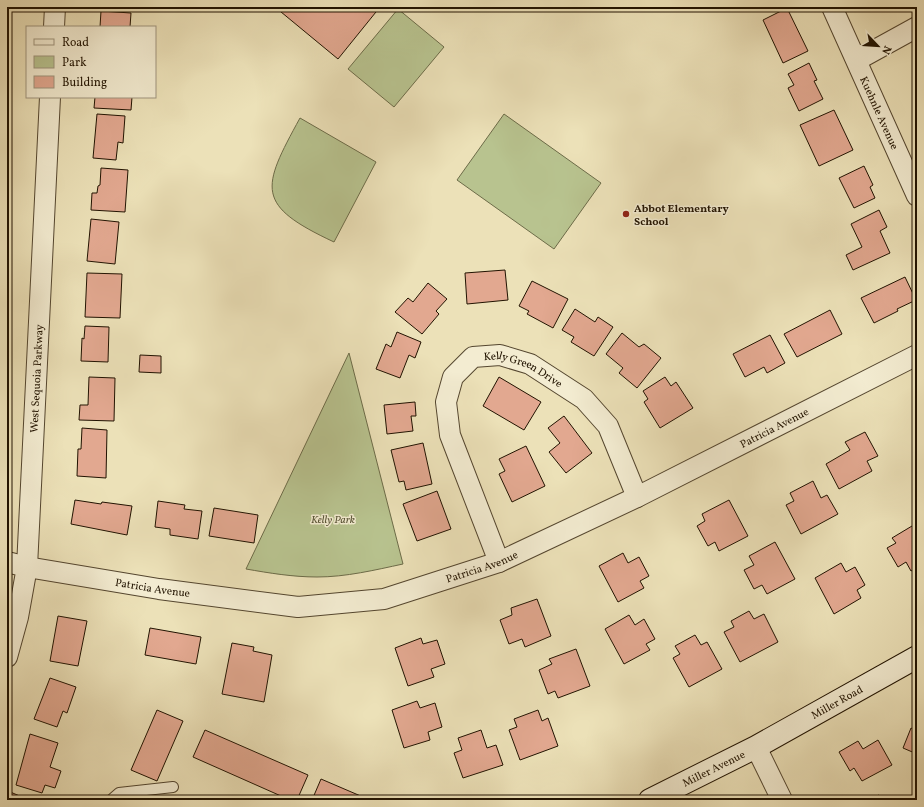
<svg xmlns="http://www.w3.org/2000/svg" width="924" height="807" font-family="Vollkorn,serif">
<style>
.green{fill:#b8c38f;stroke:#6c6b48}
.building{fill:#e2a890;stroke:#211301}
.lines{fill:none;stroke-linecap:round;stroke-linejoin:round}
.lane-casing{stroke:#54462f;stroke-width:12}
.street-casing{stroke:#54462f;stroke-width:22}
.secondary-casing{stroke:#211301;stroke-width:24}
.lane{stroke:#f3ecd1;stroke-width:10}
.street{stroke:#f3ecd1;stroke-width:20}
.secondary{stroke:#f3ecd1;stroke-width:22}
.poi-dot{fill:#8f2418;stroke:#f3ecd1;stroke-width:1.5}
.labels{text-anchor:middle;stroke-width:3;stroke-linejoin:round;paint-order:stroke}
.street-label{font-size:11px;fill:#211301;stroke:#f3ecd1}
.poi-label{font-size:11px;font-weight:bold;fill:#211301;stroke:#f3ecd1;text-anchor:start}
.park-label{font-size:11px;font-style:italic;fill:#565133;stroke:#f3ecd1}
</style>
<rect width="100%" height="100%" fill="#ece1b8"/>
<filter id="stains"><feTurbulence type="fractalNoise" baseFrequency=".005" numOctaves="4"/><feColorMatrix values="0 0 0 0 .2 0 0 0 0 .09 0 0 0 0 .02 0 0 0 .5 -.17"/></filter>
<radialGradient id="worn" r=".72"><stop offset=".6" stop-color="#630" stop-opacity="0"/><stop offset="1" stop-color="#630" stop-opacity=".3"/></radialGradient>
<path class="green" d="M398,9l46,38 -50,60 -46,-38z
M504,114l97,69 -47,66 -97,-69z
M300,118l76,44 -42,80c-79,-37 -73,-53 -34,-124z
M349,353l54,211c-28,6 -57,13 -86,13 -24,0 -48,-4 -71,-8z"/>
<path class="building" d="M275,7h105l-42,52z
M787,8l21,43 -25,12 -20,-43z
M101,11l30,2 -1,14h-30z
M809,63l8,17 -3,1 9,18 -24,12 -11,-23 6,-3 -6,-11z
M95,97h37l-1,13 -37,-2z
M834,110l19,40 -34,16 -19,-41z
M97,114l28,2 -2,27 -5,-1 -2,18 -23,-2z
M864,166l9,19 -3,2 5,11 -21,10 -15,-30z
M101,168l27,2 -3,42 -34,-2 1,-17h5l1,-7 2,-1z
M879,210l8,17 -7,4 10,22 -37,17 -7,-15 16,-8 -11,-23z
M91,219l28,3 -4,42 -28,-3z
M505,270l3,30 -41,4 -2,-31z
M87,273l35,1 -2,44 -35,-1z
M905,277l11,23 -19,9 1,2 -24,12 -13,-25z
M532,281l36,18 -15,29 -26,-14 2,-3 -10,-5z
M428,283l19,16 -11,12 3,3 -17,20 -27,-22 13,-14 5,4z
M575,309l20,13 3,-5 15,10 -19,29 -23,-14 3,-5 -12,-7z
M830,310l12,24 -45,23 -13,-23z
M85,326l24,1 -1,35 -27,-1 1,-23 2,1z
M397,332l24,10 -6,16 -6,-3 -9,23 -24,-9 10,-25 5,3z
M622,333l17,14 5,-3 17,14 -24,30 -18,-15 4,-5 -17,-14z
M770,335l15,28 -18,10 -3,-6 -19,10 -12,-23z
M140,355l21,1v17l-22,-1z
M89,377l26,1 -1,43 -35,-1 1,-15h8z
M499,377l42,25 -17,28 -41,-24z
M665,377l6,9 5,-4 17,26 -33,20 -16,-26 4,-3 -5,-8z
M415,402l1,14h-5l2,15 -26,3 -3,-29z
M564,416l28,37 -26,20 -17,-21 11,-9 -12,-15z
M82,428l25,2 -1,48 -29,-2 1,-27h3z
M865,432l13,24 -11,5 5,10 -33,18 -13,-25 24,-14 -5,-8z
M423,443l9,41 -26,6 -2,-9 -5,1 -8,-32z
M526,446l19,40 -33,16 -13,-28 6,-3 -6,-12z
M813,481l8,17 6,-3 11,19 -37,20 -15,-29 8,-4 -4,-8z
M437,491l14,38 -34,12 -14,-37z
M75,500l26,4 1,-2 30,4 -5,29 -56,-11z
M729,500l19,36 -29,15 -4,-9 -7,4 -11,-20 8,-5 -3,-7z
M158,501l27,4 -1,4 18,2 -4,28 -28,-4v-6l-15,-2z
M214,508l44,7 -4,28 -45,-7z
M917,523v45l-6,3 -5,-9 -8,5 -11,-19 9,-5 -4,-5z
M775,542l20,37 -28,15 -5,-9 -8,4 -10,-19 10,-5 -5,-9z
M623,553l5,10 11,-6 10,19 -9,5 4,7 -26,14 -19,-36z
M841,563l5,9 9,-5 10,18 -8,5 4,8 -27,16 -19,-36z
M537,599l14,37 -26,11 -3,-8 -13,5 -9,-24 12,-5 -1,-7z
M749,611l5,8 10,-5 14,28 -38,20 -16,-30 10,-5 -3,-6z
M629,615l6,10 9,-6 11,20 -9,5 4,6 -26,14 -19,-35z
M58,616l29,5 -9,45 -28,-5z
M150,628l51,9 -5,27 -51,-9z
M695,635l6,10 6,-3 15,27 -33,18 -16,-29 7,-4 -5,-8z
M421,638l2,6 14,-4 8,24 -14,5 3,8 -26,9 -13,-38z
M232,643l22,4 -1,4 19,4 -8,47 -42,-8z
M576,649l14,37 -32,12 -3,-7 -7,3 -9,-24 13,-6 -3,-5z
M50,678l26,9 -9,26 -4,-2 -6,16 -23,-8z
M417,701l3,7 15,-5 7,24 -14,5 2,8 -26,8 -12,-38z
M157,710l26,11 -26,60 -26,-11z
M538,710l4,11 6,-3 10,28 -38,14 -11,-30 8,-3 -3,-8z
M911,728l6,3v23l-14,-6z
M205,730l103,45 -11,25h-7l-97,-43z
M481,730l6,18 9,-3 7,20 -40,13 -9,-25 8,-3 -4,-12z
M30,734l28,9 -8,24 11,4 -6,17 -10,-3 -3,8 -26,-8z
M878,740l14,25 -30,16 -8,-13 -4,3 -11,-19 19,-11 5,8z
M321,779l49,21h-58z
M8,791l21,9h-22z
M879,795l3,5h-15z"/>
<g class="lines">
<defs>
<path id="lane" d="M111,800l8,-7 54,-6"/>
<g id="street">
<path id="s1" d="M832,7l85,189"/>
<path d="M54,27l1,-20"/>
<path d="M857,60l60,-33"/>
<path id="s2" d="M7,562l20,5 132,22 139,18 86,-8 115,-37 138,-65 280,-142"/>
<path id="s3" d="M499,562l-49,-127 -4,-33 7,-25 20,-20 27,-2 30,9 54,35 24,27 29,71"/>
<path id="s4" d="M7,657l11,-40 9,-50 23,-470"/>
<path d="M756,747l26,53"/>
</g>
<g id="secondary">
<path id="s5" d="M650,800l106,-53 161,-90"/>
</g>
</defs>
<use href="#lane" class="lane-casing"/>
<use href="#street" class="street-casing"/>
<use href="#secondary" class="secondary-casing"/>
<use href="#lane" class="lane"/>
<use href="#street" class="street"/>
<use href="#secondary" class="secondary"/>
</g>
<circle class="poi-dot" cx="626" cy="214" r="4"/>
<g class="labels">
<g class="street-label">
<text dy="4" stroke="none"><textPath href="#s1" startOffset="116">Kuehnle Avenue</textPath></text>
<text dy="4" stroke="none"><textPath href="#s3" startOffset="277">Kelly Green Drive</textPath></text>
<text dy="4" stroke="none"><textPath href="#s4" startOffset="281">West Sequoia Parkway</textPath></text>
<text dy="4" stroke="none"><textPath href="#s2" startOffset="808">Patricia Avenue</textPath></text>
<text dy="4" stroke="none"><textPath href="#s2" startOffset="484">Patricia Avenue</textPath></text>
<text dy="4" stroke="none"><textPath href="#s2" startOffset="148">Patricia Avenue</textPath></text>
<text dy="4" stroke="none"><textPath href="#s5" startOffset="211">Miller Road</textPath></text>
<text dy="4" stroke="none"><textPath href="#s5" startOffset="71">Miller Avenue</textPath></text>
</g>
<g class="poi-label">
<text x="634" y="212">Abbot Elementary<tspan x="634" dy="13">School</tspan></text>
</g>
<g class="park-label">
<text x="333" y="523">Kelly Park</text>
</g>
</g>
<rect width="924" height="807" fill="none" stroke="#ece1b8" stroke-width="24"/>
<rect x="8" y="8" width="908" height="791" fill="none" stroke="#211301" stroke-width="2"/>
<rect x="12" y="12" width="900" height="783" fill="none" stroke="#211301"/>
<rect x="26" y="26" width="130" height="72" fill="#f3ecd1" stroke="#9f957e"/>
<rect x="34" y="39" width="20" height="6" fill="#f3ecd1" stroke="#9f957e"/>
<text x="62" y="46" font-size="12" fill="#211301">Road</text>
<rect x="34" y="56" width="20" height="12" fill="#b8c38f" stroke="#9f957e"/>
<text x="62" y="66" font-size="12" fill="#211301">Park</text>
<rect x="34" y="76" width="20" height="12" fill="#e2a890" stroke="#9f957e"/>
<text x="62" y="86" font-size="12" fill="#211301">Building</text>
<g transform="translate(878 46) rotate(115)" stroke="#f3ecd1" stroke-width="3" paint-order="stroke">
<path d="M0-3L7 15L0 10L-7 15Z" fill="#211301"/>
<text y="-6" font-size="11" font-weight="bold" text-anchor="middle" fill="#211301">N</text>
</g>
<rect width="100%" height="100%" filter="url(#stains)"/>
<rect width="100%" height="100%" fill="url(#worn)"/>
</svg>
